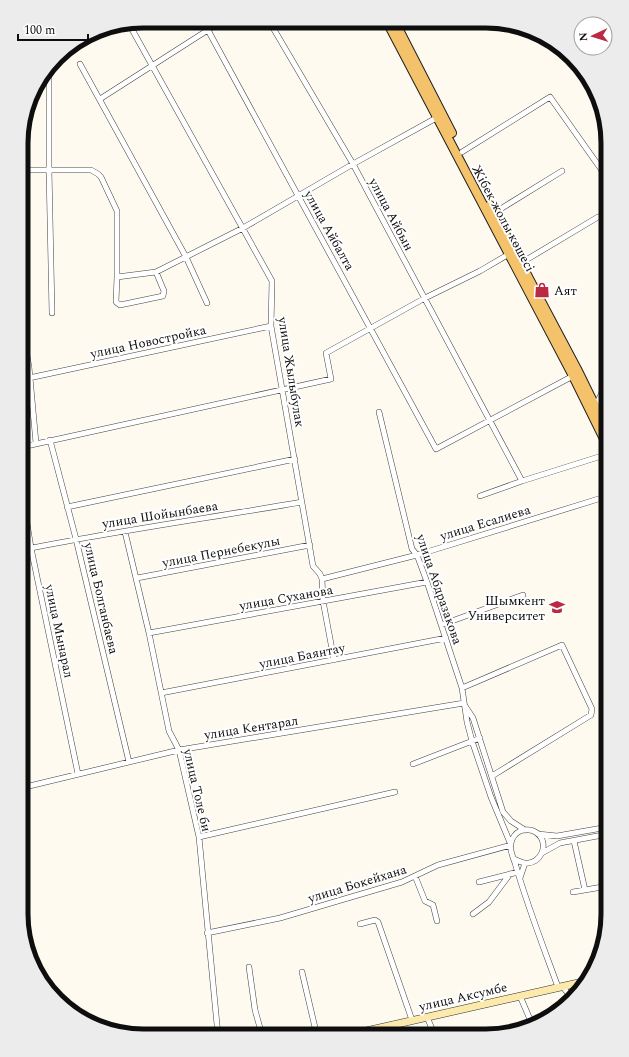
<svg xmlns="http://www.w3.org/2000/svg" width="629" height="1057" font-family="Spectral,serif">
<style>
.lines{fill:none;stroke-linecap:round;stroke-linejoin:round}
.street-casing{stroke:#414141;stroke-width:6}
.secondary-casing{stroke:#303030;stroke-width:8}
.primary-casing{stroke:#1f1f1f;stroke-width:10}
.street{stroke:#fff;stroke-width:5}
.secondary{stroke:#fceaad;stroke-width:7}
.primary{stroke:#f4c26a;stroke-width:8}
.labels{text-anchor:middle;stroke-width:4;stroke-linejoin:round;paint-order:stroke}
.street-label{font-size:13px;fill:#0e0e0e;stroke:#fff}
.poi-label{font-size:13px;fill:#0e0e0e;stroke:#fff;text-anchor:start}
.rim{fill:none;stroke:#0e0e0e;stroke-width:5}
</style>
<rect width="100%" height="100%" fill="#fefaf0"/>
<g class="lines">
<defs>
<path id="street" d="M203,21l233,428 137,-73
M269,21l84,143 169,317
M129,24l143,257 -1,45 42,240 7,8 2,5 1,22 11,59
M80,64l106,193 21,46
M49,69v101l3,143
M100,99l122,-78
M462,152l88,-55 58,82
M22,170h69l7,4 3,3 16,34v66l39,-5 87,-44 110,-64 85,-47
M494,213l68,-42
M521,263l77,-46
M117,277l-1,25 4,3 43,-9 1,-5 -8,-19
M22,334l2,4 5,29 7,76
M29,378l242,-52
M595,407l13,-27
M50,440l26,99 53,223
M22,447l309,-68 -5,-26 99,-55 55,-27 29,-17
M22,492l9,56 47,226
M480,496l42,-15 86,-27
M67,507l228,-48
M125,532l24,101 20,98 10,19 20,87 19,198
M21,550c94,-19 188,-32 281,-48
M137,578l173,-33
M322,579l95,-24 191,-59
M441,625l82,-30
M149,633l278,-51
M462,688l100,-43 30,64 -1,6 -99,61
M161,693l285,-55
M465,706l8,12 30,94 8,9 14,9
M413,764l67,-26
M21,780l2,8
M21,788l158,-38 285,-47
M538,834l19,2 51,-9
M199,837l196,-45
M574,841l11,49
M542,853l18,-10 48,-9
M514,859c3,1 8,4 11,4 16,2 25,-20 12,-30 -5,-4 -11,-4 -17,-2 -4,2 -8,7 -9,12 -2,6 2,14 4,20 12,42 28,83 43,124
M415,876l10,25 8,4 4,16
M520,878l5,-15
M479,882l39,-10
M573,892l35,-6
M473,914l16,-12 21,-28
M360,924l15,-4 3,2 34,98
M207,933l73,-15 122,-36 36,-17 73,-20 -20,-48 -19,-56 -5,-19 -5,-34 -35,-106 -10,-27 -5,-6 -33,-137
M249,967l6,43 7,25
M302,972l15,64
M562,986l9,11
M520,996l9,21 6,8
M427,1017l8,19
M394,1024l5,12"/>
<path id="secondary" d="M344,1036l243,-55"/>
<path id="primary" d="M387,22l186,354 35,71
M395,22l57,111
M490,205l87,164 31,63"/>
</defs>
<use href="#street" class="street-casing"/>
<use href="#secondary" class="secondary-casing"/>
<use href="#primary" class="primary-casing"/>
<use href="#street" class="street"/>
<use href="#secondary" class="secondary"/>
<use href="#primary" class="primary"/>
</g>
<defs>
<symbol id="shop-bare" viewBox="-9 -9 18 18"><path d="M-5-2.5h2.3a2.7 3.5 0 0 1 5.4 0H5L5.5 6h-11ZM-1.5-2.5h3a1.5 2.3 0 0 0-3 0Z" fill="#ba2a42" stroke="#fff" stroke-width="2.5" paint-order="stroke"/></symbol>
<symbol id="university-bare" viewBox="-9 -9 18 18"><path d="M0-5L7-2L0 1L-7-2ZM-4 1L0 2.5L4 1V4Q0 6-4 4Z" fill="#ba2a42" stroke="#fff" stroke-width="2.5" paint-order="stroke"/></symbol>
</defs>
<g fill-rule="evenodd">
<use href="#shop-bare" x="531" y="279" width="22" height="22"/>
<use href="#university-bare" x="546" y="596" width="22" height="22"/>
</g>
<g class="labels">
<g class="street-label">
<text transform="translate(392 214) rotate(62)" y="5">улица Айбын</text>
<text transform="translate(504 218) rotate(62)" y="5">Жібек жолы көшесі</text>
<text transform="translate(330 230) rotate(61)" y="5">улица Айбалта</text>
<text transform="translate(148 341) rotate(-12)" y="5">улица Новостройка</text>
<text transform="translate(292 372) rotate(81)" y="5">улица Жылыбулак</text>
<text transform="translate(160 514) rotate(-9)" y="5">улица Шойынбаева</text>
<text transform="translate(485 522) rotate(-17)" y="5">улица Есалиева</text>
<text transform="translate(221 551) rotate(-11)" y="5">улица Пернебекулы</text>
<text transform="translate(440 589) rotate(71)" y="5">улица Абдразакова</text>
<text transform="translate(286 597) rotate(-10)" y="5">улица Суханова</text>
<text transform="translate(102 598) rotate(77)" y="5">улица Болганбаева</text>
<text transform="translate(60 631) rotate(78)" y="5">улица Мынарал</text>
<text transform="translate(302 655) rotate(-11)" y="5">улица Баянтау</text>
<text transform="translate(251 727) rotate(-9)" y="5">улица Кентарал</text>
<text transform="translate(198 790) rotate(77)" y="5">улица Толе би</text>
<text transform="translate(357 883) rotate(-17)" y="5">улица Бокейхана</text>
<text transform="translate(463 996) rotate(-13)" y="5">улица Аксумбе</text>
</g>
<g class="poi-label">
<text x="554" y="295">Аят</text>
<text x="545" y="605" text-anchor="end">Шымкент<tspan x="545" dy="15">Университет</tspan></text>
</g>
</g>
<path d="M0 0H629V1057H0ZM143 28H486A115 115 0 0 1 601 143V914A115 115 0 0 1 486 1029H143A115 115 0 0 1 28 914V143A115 115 0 0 1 143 28Z" fill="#ececec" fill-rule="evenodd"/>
<path class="rim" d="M143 28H486A115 115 0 0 1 601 143V914A115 115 0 0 1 486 1029H143A115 115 0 0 1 28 914V143A115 115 0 0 1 143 28Z"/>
<g transform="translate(593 36) rotate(266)"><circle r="19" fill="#ffffff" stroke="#9f9f9f"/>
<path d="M0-3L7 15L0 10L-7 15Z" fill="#ba2a42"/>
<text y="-6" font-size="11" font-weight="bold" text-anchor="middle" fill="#0e0e0e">N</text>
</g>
<path d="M18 34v6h70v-6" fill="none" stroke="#0e0e0e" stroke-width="2"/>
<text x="24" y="34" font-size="12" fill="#0e0e0e" stroke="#ffffff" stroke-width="3" paint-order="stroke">100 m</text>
</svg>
